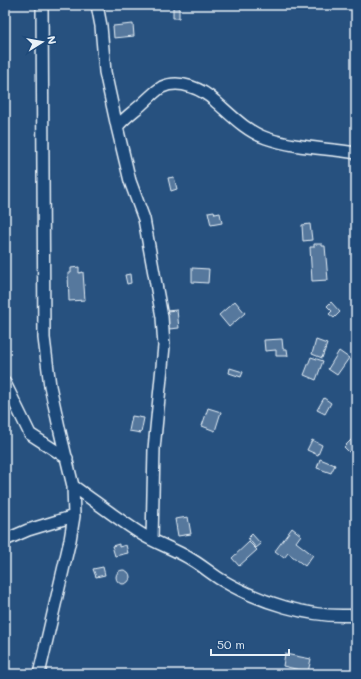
<svg xmlns="http://www.w3.org/2000/svg" width="361" height="679" font-family="Mali,sans-serif">
<style>
.building{fill:#57789d;stroke:#e8f1f8}
.lines{fill:none;stroke-linecap:round;stroke-linejoin:round}
.minor-casing{stroke:#e8f1f8;stroke-width:14}
.minor{stroke:#1f4a7a;stroke-width:11}
</style>
<rect width="100%" height="100%" fill="#27517f"/>
<filter id="ink" filterUnits="userSpaceOnUse"><feTurbulence type="fractalNoise" baseFrequency=".025" numOctaves="2"/><feDisplacementMap in="SourceGraphic" scale="8" xChannelSelector="R" yChannelSelector="G"/><feConvolveMatrix kernelMatrix="1 2 1 2 8 2 1 2 1" color-interpolation-filters="sRGB"/></filter>
<g filter="url(#ink)">
<path class="building" d="M173,5l6,1v12h-6z
M133,24l1,12 -20,2 -1,-12z
M174,177l3,12 -6,2 -3,-13z
M214,211l1,3 5,-1 2,10 -11,2 -3,-13z
M310,224l2,16 -9,1 -1,-16z
M314,244h8v2h3l3,34 -16,1 -2,-34h4z
M79,267v6l4,-1 2,28 -16,1 -1,-28h3v-5z
M192,268l17,1 -1,14 -16,-1z
M130,274l1,9 -4,1 -2,-9z
M235,301l10,12 -16,14 -10,-12z
M331,302l9,10 -6,6 -5,-4 3,-3 -5,-5z
M177,310l2,18 -10,1 -3,-18z
M282,339l1,10h4l1,7h-12v-6l-11,1 -1,-11z
M316,340l11,4 -5,14 -10,-4z
M339,351l10,7 -12,17 -9,-6z
M311,357l12,4 -7,19 -12,-5z
M230,368l13,4 -2,5 -12,-4z
M324,398l7,5 -6,11 -8,-4z
M208,408l13,4 -6,19 -13,-5z
M132,416l12,2 -3,15 -12,-2z
M356,435v14l-5,5 -7,-7z
M312,440l10,5 -4,10 -11,-5z
M320,459l15,6 -4,8 -14,-5z
M188,517l3,17 -13,2 -3,-17z
M292,528l9,7 -5,7 17,13 -8,11 -17,-13 -4,5 -9,-7z
M252,534l9,10 -5,4 -8,-10z
M249,542l8,8 -18,16 -7,-8z
M119,544v3l7,-2 2,8 -13,3 -3,-10z
M103,567l2,8 -9,2 -3,-8z
M116 577a7 7 0 1 1 14 0a7 7 0 1 1-14 0Z
M285,654l26,5 -3,13 -25,-6z"/>
<g class="lines">
<defs>
<path id="minor" d="M97,5l4,21 4,46 12,55 13,54 14,38 18,98 2,29 -10,103 -2,91
M117,127c7,-9 16,-15 24,-22 7,-6 14,-14 21,-18 18,-8 40,2 53,14 16,14 31,30 51,37 29,10 60,10 90,15
M5,383l25,51 37,24
M73,486c23,16 46,34 70,49 15,9 31,14 46,23 11,6 20,14 31,21 38,23 91,40 136,36
M5,540l23,-10 46,-14
M39,674l31,-134 4,-24 -1,-30 -13,-54 -10,-46 -6,-48 -2,-333"/>
</defs>
<use href="#minor" class="minor-casing"/>
<use href="#minor" class="minor"/>
</g>
</g>
<rect width="361" height="679" fill="none" stroke="#1f4a7a" stroke-width="20"/>
<rect x="10" y="10" width="341" height="659" fill="none" stroke="#e8f1f8" stroke-width="1.5" filter="url(#ink)"/>
<g transform="translate(42 42) rotate(79)" stroke="#1f4a7a" stroke-width="3" paint-order="stroke">
<path d="M0-3L7 15L0 10L-7 15Z" fill="#e8f1f8"/>
<text y="-6" font-size="11" font-weight="bold" text-anchor="middle" fill="#e8f1f8">N</text>
</g>
<path d="M211 649v6h78v-6" fill="none" stroke="#e8f1f8" stroke-width="2"/>
<text x="217" y="649" font-size="12" fill="#e8f1f8" stroke="#1f4a7a" stroke-width="3" paint-order="stroke">50 m</text>
</svg>
